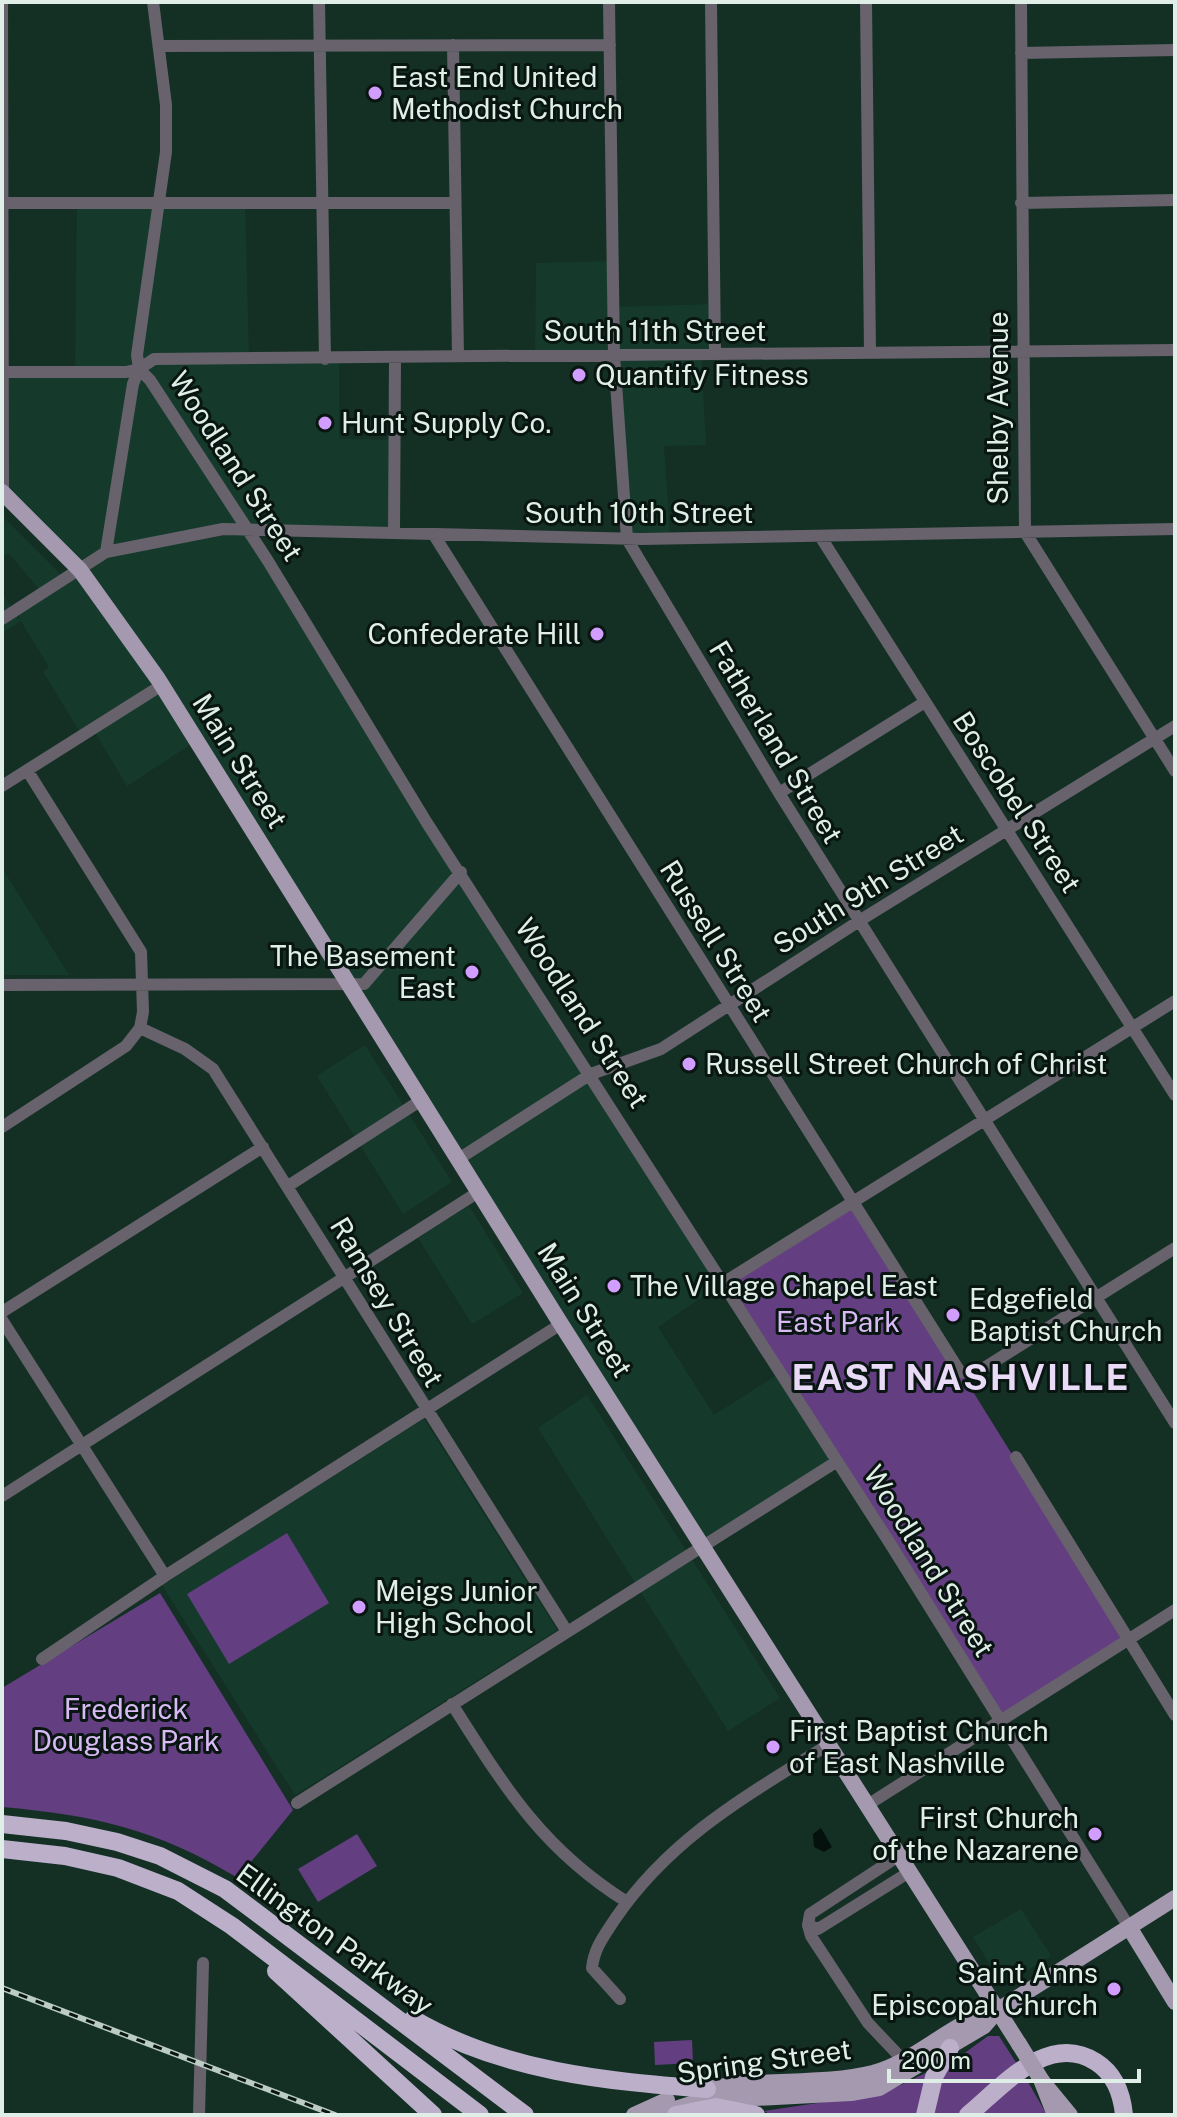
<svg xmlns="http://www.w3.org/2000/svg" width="1177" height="2117" font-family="'Public Sans',sans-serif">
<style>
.built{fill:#153a2c}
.green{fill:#633e81}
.water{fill:#05110c}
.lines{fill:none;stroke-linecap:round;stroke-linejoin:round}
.minor{stroke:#67626c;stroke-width:12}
.major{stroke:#a499af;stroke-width:16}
.highway{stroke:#bcafca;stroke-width:18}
.rail-casing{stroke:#baccc4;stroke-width:6}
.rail{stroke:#091510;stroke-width:3;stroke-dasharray:9;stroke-linecap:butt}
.major-bridge{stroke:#a499af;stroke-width:16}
.poi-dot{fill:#d19dfe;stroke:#091510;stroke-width:3}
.labels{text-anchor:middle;stroke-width:6;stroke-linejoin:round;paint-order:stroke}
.poi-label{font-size:28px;fill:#dfefe7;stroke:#091510;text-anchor:start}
.street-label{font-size:28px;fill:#dfefe7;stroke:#091510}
.park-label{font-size:28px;fill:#d8baf5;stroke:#091510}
.district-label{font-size:36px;font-weight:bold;letter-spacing:2px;fill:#e9dbf7;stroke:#091510}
</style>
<rect width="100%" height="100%" fill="#143025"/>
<path class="built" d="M245,203l4,155 90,1v80l57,1 -2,93 -149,-4 478,754 -65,44 56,88 66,-42 56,89 -132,83 -508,-804 -69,45 -34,-57 -11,6 -39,-63 6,-5 -28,-46 -19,12v-40l17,26 -1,-10 24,-16 -33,-40 -7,5v-42l63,63 14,-9 -76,-78 1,-120 71,-1 2,-166z
M614,261v46l101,-3v50l-14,1 5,90 -42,1 6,93h-43l-14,-184h-78l1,-92z
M2,868l67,107h-67z
M365,1045l87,137 -49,32 -86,-138z
M469,1206l54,87 -51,31 -54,-86z
M587,1395l193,303 -52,33 -190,-303z
M424,1419l133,211 -262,165 -133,-210z
M1021,1909l30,47 -43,26 -9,-3 -26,-42z"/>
<path class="green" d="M855,1202l273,439 -129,80 -276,-438z
M287,1533l42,70 -100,61 -42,-70z
M160,1593l133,217 -55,68c-80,-48 -143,-63 -236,-71v-119z
M357,1834l20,32 -59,36 -20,-33z
M988,2036h11l20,31 -60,48h-29l18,-50z
M692,2040l1,23 -38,2 -1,-23z
M934,2069l-13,46h-150l-7,-4 120,-18z
M1024,2075l23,40h-74z"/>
<path class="water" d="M821,1828l11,19 -8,5 -10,-5 -1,-13z"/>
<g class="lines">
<path class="minor" d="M2,2l1,490
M153,2l13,103v47l-29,203 2,14 11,11 118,181 159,262 464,722 238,382
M319,2l6,357
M609,2l5,353 13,184 152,254 396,630
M711,2l4,352
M866,2l4,351
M1021,2l4,530 150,239
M453,45l5,311
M159,46l451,-1
M1021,53l154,-3
M2,203h453
M1021,203l154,-3
M2,372h124l13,-3 15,-10 1021,-9
M394,533l1,-175
M434,535l526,837 16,1 199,-125
M820,536l355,559
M106,552l27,-168 6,-15
M2,619l104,-67 117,-23 418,10 534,-10
M2,786l160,-101
M779,793l146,-91
M2,985l362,-1 97,-112
M140,1028l45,21 28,20 353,561
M2,1127l124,-81 14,-18 3,-16 -2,-60 -114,-182
M460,1158l131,-84 70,-25 206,-133 308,-190
M288,1186l135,-87
M723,1283l452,-282
M2,1312l261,-165
M2,1320l163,256
M1016,1457l159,258
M2,1496l478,-305
M42,1659l123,-83 396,-252
M452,1704c52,82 90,145 175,198
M297,1803l539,-341
M869,1804l306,-194
M900,1855l-90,59 -2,11 10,4 93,-58
M808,1925l3,11 57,87 35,37
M620,1999l-28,-31c2,-20 12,-32 23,-49 57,-83 133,-124 216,-176
M199,2115l4,-152"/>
<path class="major" d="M2,492l78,78 78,109 403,645 458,720
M1129,1927l46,75
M1042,2081l28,34
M1042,2082l13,33
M697,2092c57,-16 118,-5 176,-19 45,-12 79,-52 125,-63
M634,2115l33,-15
M656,2115l44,-14 151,-8 28,-5 105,-62 14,-16 177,-112"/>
<path class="highway" d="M2,1824l64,7 51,11 43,14 65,33 300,226
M2,1849l63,7 53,12 60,23 54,35 248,189
M276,1971l157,144
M413,2019c91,53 192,62 294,70
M676,2115l40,-8 40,8
M925,2115l9,-38 16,-29
M968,2115c34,-28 80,-84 128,-53 19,12 26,32 28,53"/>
<defs>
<path id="rail" d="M2,1988l333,127"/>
</defs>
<use href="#rail" class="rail-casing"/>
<use href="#rail" class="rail"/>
<path class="major-bridge" d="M1019,2044l23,37"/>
</g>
<g class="poi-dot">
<circle cx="375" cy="93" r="8"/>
<circle cx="579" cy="375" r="8"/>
<circle cx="325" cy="423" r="8"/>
<circle cx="597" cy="634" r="8"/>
<circle cx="472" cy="972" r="8"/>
<circle cx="689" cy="1064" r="8"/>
<circle cx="614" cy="1286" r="8"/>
<circle cx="953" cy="1315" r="8"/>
<circle cx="359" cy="1607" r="8"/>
<circle cx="773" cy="1747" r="8"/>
<circle cx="1095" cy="1834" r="8"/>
<circle cx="1114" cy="1989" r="8"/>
</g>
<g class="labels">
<g class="poi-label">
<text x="391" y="87">East End United<tspan x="391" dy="32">Methodist Church</tspan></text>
<text x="595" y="385">Quantify Fitness</text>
<text x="341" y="433">Hunt Supply Co.</text>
<text x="581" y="644" text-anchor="end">Confederate Hill</text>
<text x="456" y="966" text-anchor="end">The Basement<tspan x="456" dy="32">East</tspan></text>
<text x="705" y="1074">Russell Street Church of Christ</text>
<text x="630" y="1296">The Village Chapel East</text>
<text x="969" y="1309">Edgefield<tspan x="969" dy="32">Baptist Church</tspan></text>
<text x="375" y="1601">Meigs Junior<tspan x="375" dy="32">High School</tspan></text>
<text x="789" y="1741">First Baptist Church<tspan x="789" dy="32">of East Nashville</tspan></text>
<text x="1079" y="1828" text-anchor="end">First Church<tspan x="1079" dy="32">of the Nazarene</tspan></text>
<text x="1098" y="1983" text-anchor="end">Saint Anns<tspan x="1098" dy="32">Episcopal Church</tspan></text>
</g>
<g class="street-label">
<text x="655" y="341">South 11th Street</text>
<text transform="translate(998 408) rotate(-90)" y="10">Shelby Avenue</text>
<text transform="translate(236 466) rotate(57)" y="10">Woodland Street</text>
<text x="639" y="523">South 10th Street</text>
<text transform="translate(776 742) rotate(59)" y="10">Fatherland Street</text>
<text transform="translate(240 761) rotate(58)" y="10">Main Street</text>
<text transform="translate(1017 802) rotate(57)" y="10">Boscobel Street</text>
<text transform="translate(868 889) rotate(-32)" y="10">South 9th Street</text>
<text transform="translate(716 941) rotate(58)" y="10">Russell Street</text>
<text transform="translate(582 1013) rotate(57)" y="10">Woodland Street</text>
<text transform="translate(387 1302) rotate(59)" y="10">Ramsey Street</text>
<text transform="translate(585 1310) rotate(58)" y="10">Main Street</text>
<text transform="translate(929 1561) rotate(58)" y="10">Woodland Street</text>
<text transform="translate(335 1939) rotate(36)" y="10">Ellington Parkway</text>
<text transform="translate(764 2061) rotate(-8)" y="10">Spring Street</text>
</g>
<g class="park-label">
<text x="838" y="1332">East Park</text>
<text x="126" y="1719">Frederick<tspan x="126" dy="32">Douglass Park</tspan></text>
</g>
<g class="district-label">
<text x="961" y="1390">EAST NASHVILLE</text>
</g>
</g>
<rect width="1177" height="2117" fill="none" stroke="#dfefe7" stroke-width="8"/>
<path d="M889 2069v12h250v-12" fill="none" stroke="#dfefe7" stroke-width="4"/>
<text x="901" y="2069" font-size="24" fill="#dfefe7" stroke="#091510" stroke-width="6" paint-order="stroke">200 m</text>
</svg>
